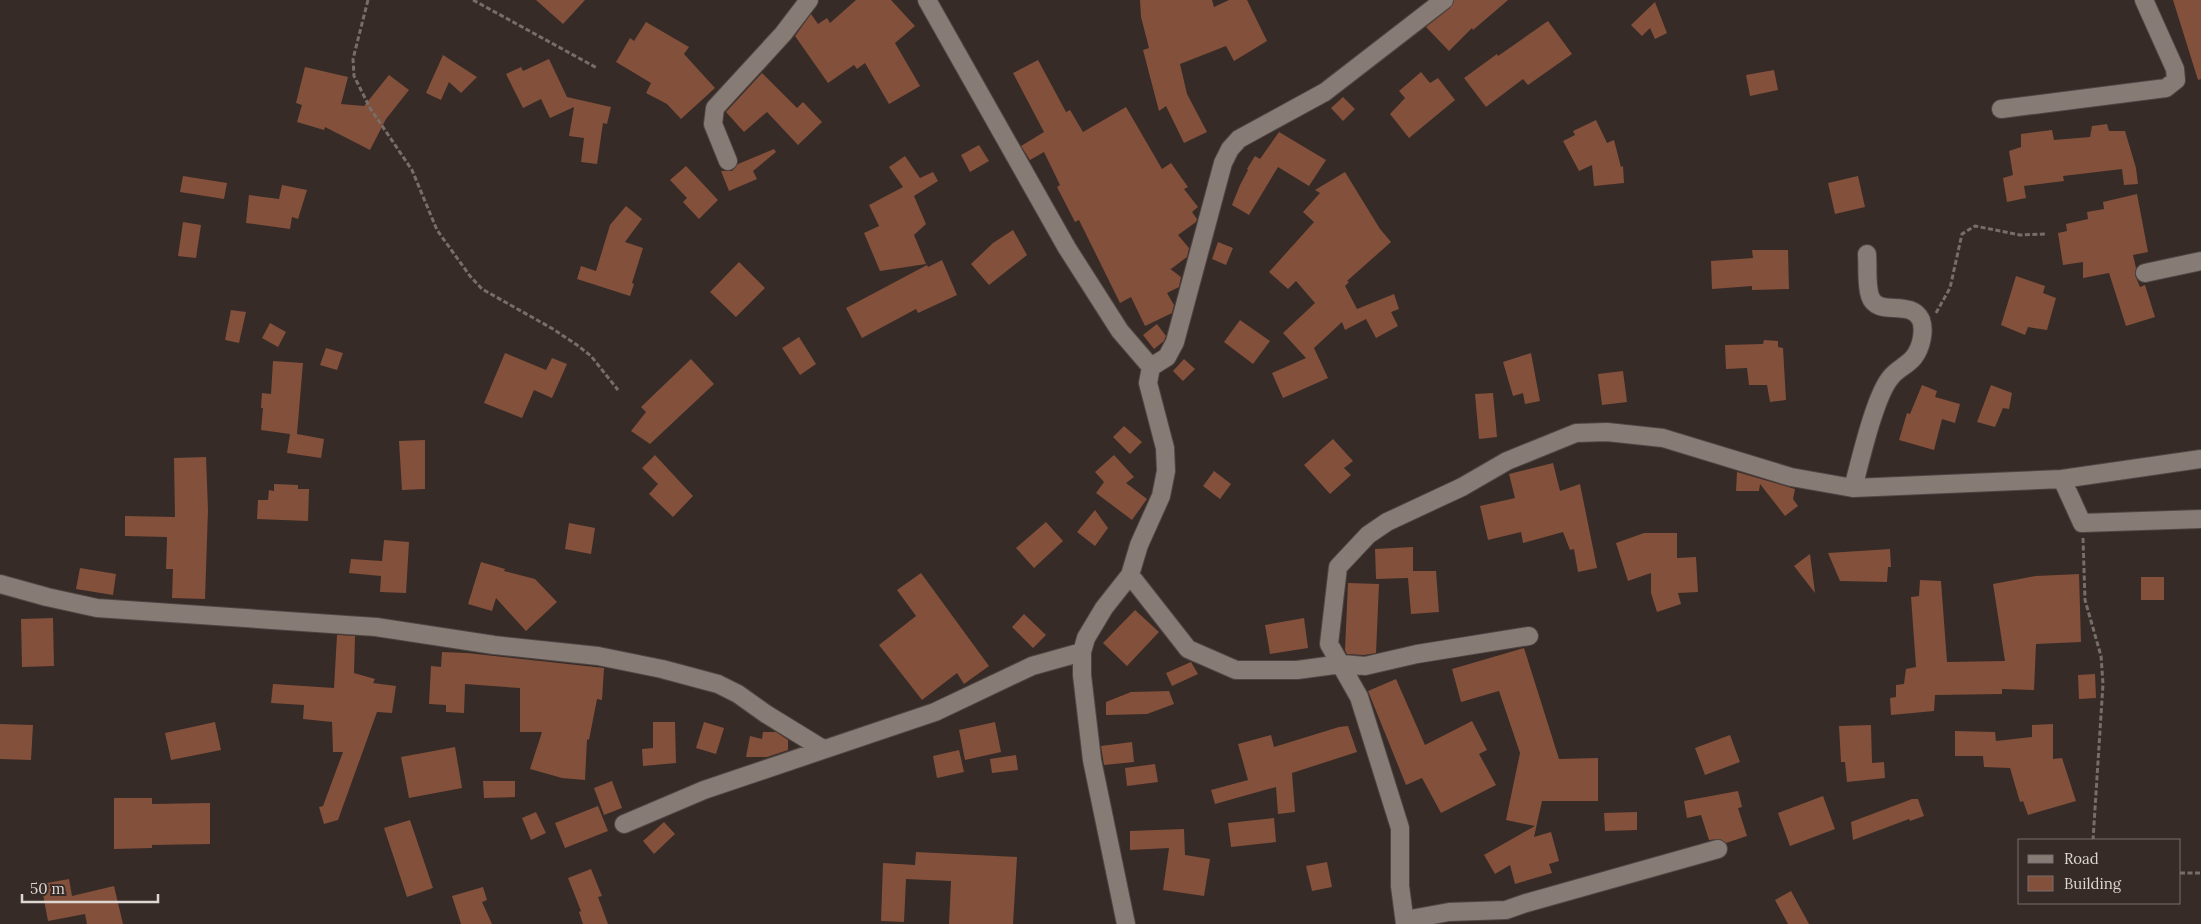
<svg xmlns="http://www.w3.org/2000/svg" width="2201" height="924" font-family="Lora,serif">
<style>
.building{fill:#83503b}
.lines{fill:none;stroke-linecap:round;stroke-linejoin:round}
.street-casing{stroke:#4f4643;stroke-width:20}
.path{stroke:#776d69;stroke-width:3;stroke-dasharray:5 2.5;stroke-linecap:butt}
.street{stroke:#877b75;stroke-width:18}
</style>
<rect width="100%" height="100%" fill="#362b27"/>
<path class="building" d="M536,0h49l-22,24z
M856,0h35l24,26 -20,17 25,43 -31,18 -24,-41 -8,6 -3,-4 -26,18 -33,-47 16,-22 7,10 9,-6 3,5z
M1140,0h72l2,7 15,-7h18l20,41 -33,20 -8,-15 -46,18 7,30 20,38 -23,11 -18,-37 -7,5 -16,-61 6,-2 -8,-31z
M1454,0h54l-35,30 -1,-2 -23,23 -23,-24 24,-19z
M2173,0h28v79l-3,1z
M1655,2l12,31 -12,6 -5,-11 -8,8 -11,-11z
M1548,21l24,33 -44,31 -5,-6 -37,28 -22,-29 33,-24 1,2z
M646,22l43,25 -5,7 31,34 -34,31 -14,-15 -21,-11 5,-10 -35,-21 14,-24 4,3z
M443,55l34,22 -16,16 -12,-11 -8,18 -15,-7z
M549,59l18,38 44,10 -4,17 -4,-1 -6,41 -16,-2 3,-24 -15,-2 5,-29 -24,11 -9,-19 -18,9 -17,-34 15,-7 2,4z
M1038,60l28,52 4,-2 13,22 43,-25 36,62 9,-6 17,24 -4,2 14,18 -6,5 5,7 -1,3 -18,13 11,13 -2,9 -16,12 -2,-1 12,9 -2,10 -12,6 7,12 -2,8 -27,13 -14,-29 -11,6 -41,-83 -4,2 -18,-35 3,-2 -16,-33 -14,8 -9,-14 23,-14 -31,-59z
M305,67l43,10 -7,27 23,2 25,-31 20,15 -23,29 -16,31 -45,-23 -1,3 -27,-8 5,-17 -6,-2z
M1774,70l4,20 -28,6 -4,-21z
M1421,72l9,11 8,-5 17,22 -46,38 -19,-24 15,-16 -6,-7z
M762,73l35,35 6,-6 19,20 -24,23 -31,-33 -23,20 -18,-20z
M1343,97l12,12 -12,12 -12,-13z
M1596,120l11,23 7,-3 7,27 2,-1 1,17 -30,3 -2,-21 -13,6 -16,-30 12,-6 -2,-4z
M2107,124l2,7h16l11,37 2,16 -14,1 -2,-16 -59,7 1,5 -40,5 2,12 -19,4 -4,-24 10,-3 -4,-24 12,-4v-13l31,-4 2,10 36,-3 2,-11z
M1279,132l47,28 -17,26 -31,-19 -29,48 -17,-10 8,-20 8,-15 -1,-1 8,-13 5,3z
M979,145l10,16 -19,11 -9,-17z
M774,149l2,3 -23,19 4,8 -28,12 -8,-20h11l6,-7z
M905,156l15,22 13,-6 5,9 -24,15 12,28 -12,11 12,29 -46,7 -16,-38 15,-7 -10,-21 34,-18 -14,-20z
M686,166l32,34 -19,19 -16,-17 4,-4 -17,-18z
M1345,172l35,57 11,13 -44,39 2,1 -4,4 12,23 37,-15 5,15 -8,3 7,14 -22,12 -10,-19 -21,11 -3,-8 -28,26 14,30 -45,20 -11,-25 34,-15 -23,-25 32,-30 -19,-22 -8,8 -19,-17 45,-50 -11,-10 17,-19 -5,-3z
M183,176l44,7 -3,16 -44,-7z
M1858,176l7,31 -30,7 -7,-31z
M282,185l25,5 -9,29 -6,-2 -2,12 -44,-6 3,-28 30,4z
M2137,194l11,58 -15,3 3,13 -1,7 5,12 5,-2 10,32 -29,9 -17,-53 -26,5v-16l-20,3 -5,-32 9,-2 -1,-7 22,-5 -1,-7 17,-3 -1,-7z
M626,206l16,13 -17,23 18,6 -11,35 2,1 -4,12 -53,-17 4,-13 15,5 14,-46z
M183,222l18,3 -5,33 -18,-2z
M1013,230l14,25 -38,30 -18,-21 22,-21z
M1218,242l15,6 -7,17 -14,-6z
M1752,250h36l1,39 -37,1v-4l-40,3 -1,-28 42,-3z
M942,260l15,35 -39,18 -2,-4 -54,29 -16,-30 81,-43 1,2z
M739,262l26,26 -29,29 -26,-25z
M2016,276l29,10 -2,7 13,5 -9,32 -19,-3 -3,8 -24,-10z
M231,310l15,2 -7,31 -14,-3z
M1240,320l30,21 -17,23 -29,-22z
M270,323l16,9 -8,15 -16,-9z
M1157,324l9,12 -2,5 -10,8 -11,-14z
M799,337l17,27 -16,11 -18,-27z
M1764,340l14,1v6l5,1 3,52 -16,2 -3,-17h-18l-2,-17 -21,1 -1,-24 38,-1z
M326,348l17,5 -6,17 -17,-5z
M505,353l41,17 6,-12 15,6 -15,34 -18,-8 -12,28 -38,-15z
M1531,353l9,48 -15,3 -2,-11 -10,3 -10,-34z
M691,359l23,25 -64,60 -19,-13 15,-19 -5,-5z
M1184,359l11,10 -12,12 -10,-10z
M273,361l30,2 -6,71 27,5 -3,19 -34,-5 3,-19 -29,-4 2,-22h-2l1,-15 9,1z
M1623,371l4,31 -25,3 -4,-31z
M1922,385l15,6 -2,6 25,7 -5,19 -13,-4 -8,31 -35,-10 8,-27 3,1z
M1991,385l21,8 -3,16 -6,-1 -8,19 -18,-5z
M1493,393l4,44 -18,2 -4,-45z
M1124,426l18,16 -12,12 -17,-17z
M1333,439l20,22 -9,7 7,7 -21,19 -26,-29z
M425,440v49l-23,1 -3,-49z
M655,455l38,41 -20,21 -24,-23 9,-10 -16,-16z
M1114,455l20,22 -8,6 21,16 -15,21 -36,-27 8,-11 -9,-10z
M206,457l2,53 -3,89 -33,-1 1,-29h-7l1,-32 -42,-1v-20l50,1 -1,-59z
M1553,463l7,28 20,-7 17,84 -19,4 -4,-23 -4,1 -7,-18 -40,11 -2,-11 -33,8 -8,-34 35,-8 -6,-24z
M1214,471l17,13 -11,15 -17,-13z
M1737,472l58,17 -2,10 5,7 -13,10 -25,-32 -1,7h-23z
M274,484l24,1v4h11l-1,32 -51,-2 1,-19h10l1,-10 5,1z
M1095,510l13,18 -13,18 -18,-14z
M1046,522l17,19 -29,27 -18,-20z
M569,523l26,5 -4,26 -26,-5z
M1644,533h33v25l19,-1 2,35 -20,1 3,11 -24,8 -6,-19v-20l-23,8 -12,-38z
M384,540l25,2 -3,51 -26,-1 1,-16 -32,-3 2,-14 31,2z
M1413,547v24h23l3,41 -28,2 -3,-36 -32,1 -1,-30z
M1890,549l1,18h-3l-1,15 -47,-1 -12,-28z
M1810,554l5,39 -21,-27z
M481,562l24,7 -1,2 31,8 22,23 -31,29 -30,-33 -4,13 -24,-7z
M80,568l36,6 -3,21 -37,-6z
M921,573l68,93 -25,18 -7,-11 -35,27 -43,-55 37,-29 -19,-26z
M2079,574l2,68 -45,2 -2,46 -32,-1v5l-67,1 -1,16 -43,4 -1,-17 6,-1v-12l8,-1 2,-15 10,-2 -5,-70 8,-1 1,-16 21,1 6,81 58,-1 -12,-77 43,-8z
M2141,577h23v23h-23z
M1348,583l31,1 -3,69 -12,2 -17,-1 -2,-4z
M1135,610l24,22 -32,34 -24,-23z
M1024,614l22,21 -13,13 -21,-21z
M53,618l1,48 -32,1 -1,-48z
M1304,618l4,30 -38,6 -5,-29z
M337,635l18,1 -1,37 21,6 -2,4 23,3 -4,27 -15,-1 -39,108 -14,4 -5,-17 4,-1 20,-54h-10l-1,-30 -29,-3 1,-14 -33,-2 2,-19 61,4z
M1524,648l35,111 39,-1v43h-56l-8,36 17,-5 8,29 -10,3 3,9 -37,11 -5,-19 -15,9 -11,-19 51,-29 -29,-6 14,-67 -21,-62 -38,11 -9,-33z
M442,652l25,1 137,15 -2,32 -5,-1 -8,41 -2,-1 -2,41 -23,-2 -32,-9 12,-37h-22v-44l-55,-4 -1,29 -18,-1v-7l-17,-1 2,-38 10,1z
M1191,662l7,12 -26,12 -6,-13z
M2095,674l1,24 -17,1 -1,-24z
M1396,679l29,66 47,-24 15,29 -8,4 17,31 -55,28 -19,-35 -16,7 -38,-94z
M1169,691l5,13 -27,10 -41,1v-13l25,-10z
M215,722l6,28 -50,10 -6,-27z
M653,722h22l1,41 -33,3 -1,-17 11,-1z
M704,722l20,6 -8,26 -20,-6z
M995,722l6,30 -36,8 -6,-30z
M0,724l33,1 -2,35 -31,-1z
M2053,724v35l9,-1 14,43 -48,14 -5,-14 -3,1 -10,-34 -26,-1 -1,-11h-28v-25l40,1 1,9 36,-4v-12z
M1871,725l1,38 12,-1 1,16 -38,4 -2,-20h-4l-2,-36z
M1348,726l9,26 -65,21 3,39 -17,2 -2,-27 -61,17 -4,-14 37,-10 -10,-36 33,-9 3,12 65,-20z
M763,732h13l12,8v10l-21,7h-21l4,-21 12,3z
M1730,735l10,27 -35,13 -10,-27z
M1132,742l2,20 -30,3 -3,-19z
M455,747l7,41 -53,10 -8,-41z
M959,750l5,22 -27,6 -4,-22z
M1016,755l2,15 -26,3 -2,-14z
M1155,764l3,18 -31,4 -2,-18z
M483,781h32v16l-31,1z
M612,781l10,27 -18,7 -10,-27z
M1738,791l4,16 -4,1 9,28 -21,7 -6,-4 -11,1 -8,-25 -14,3 -3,-17z
M1823,796l12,33 -45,17 -12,-33z
M114,798h38v6l58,-1v41l-58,1v3l-38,1z
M1912,799h6l6,17 -14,5 -1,-2 -56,21 -2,-18z
M598,806l10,25 -43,17 -10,-25z
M536,812l10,21 -15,7 -9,-22z
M1637,812v18l-32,1 -1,-18z
M1274,818l2,24 -45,5 -3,-24z
M410,820l23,68 -26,9 -23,-69z
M664,822l11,12 -21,20 -11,-13z
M1184,829l1,26 25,4 -6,37 -41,-6 6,-42 -39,2v-19z
M916,852l101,5 -4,67h-64l2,-43 -45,-2 -2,43 -23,-1 2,-58 32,2z
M1327,862l5,25 -20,4 -6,-25z
M591,869l11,27 -4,1 10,27h-25l-4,-12 2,-1 -13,-33z
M69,879l3,17 42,-10 9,38h-36l-2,-10 -37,7 -7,-37z
M483,887l4,13 -5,2 10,22h-31l-9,-28z
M1791,891l18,33h-21l-13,-24z"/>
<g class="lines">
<defs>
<path id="street" d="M927,0l140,248 53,83 31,36 -3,16 17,65 1,23 -5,25 -22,49 -9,30 -26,33 -18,30 -4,14v23l10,85 34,164
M2001,109l165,-21 10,-8 -1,-11 -31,-69
M728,161l-15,-37 2,-16 68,-74 26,-34
M2145,273l56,-12
M1151,367l16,-10 8,-15 48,-179 7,-14 9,-10 86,-47 119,-92
M2062,479l139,-20
M1853,488c7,-26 22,-93 38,-111 6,-8 17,-12 23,-20 7,-9 11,-26 7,-37 -10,-22 -44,-2 -51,-24 -4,-12 -2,-29 -3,-42
M1130,575l58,74 48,21h61l45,-6 23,2 52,-12 112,-18
M0,584l47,13 50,11 279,19 118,18 104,11 64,13 56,15 20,10 28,20 57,35
M624,824l80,-34 231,-78 97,-46 50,-14
M1405,920l44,-8 57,-2 20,-7 192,-54
M1405,924l-5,-38v-58l-41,-131 -30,-53 9,-77 30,-32 19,-13 75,-35 45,-26 69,-28 31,-1 56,6 128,39 62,11 209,-9 20,44 119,-4"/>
</defs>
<use href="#street" class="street-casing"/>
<path class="path" d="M368,0l-15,59 1,17 16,32 42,62 25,60 33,46 12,13 71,40 24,16 14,11 27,34
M473,0l124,68
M1936,313l14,-25 12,-54 13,-8 45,9 26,-1
M2083,538l2,62 16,56 2,28 -10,156
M2180,873h21"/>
<use href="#street" class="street"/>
</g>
<rect x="2018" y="839" width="162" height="65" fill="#362b27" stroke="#796f6c"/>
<rect x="2028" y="855" width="25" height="8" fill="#877b75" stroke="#796f6c"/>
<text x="2064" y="864" font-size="15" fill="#ddd6d3">Road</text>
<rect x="2028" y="876" width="25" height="15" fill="#83503b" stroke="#796f6c"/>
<text x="2064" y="889" font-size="15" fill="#ddd6d3">Building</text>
<path d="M22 894v8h136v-8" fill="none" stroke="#ddd6d3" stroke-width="2.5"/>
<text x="30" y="894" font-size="15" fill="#ddd6d3" stroke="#362b27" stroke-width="4" paint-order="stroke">50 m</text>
</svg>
